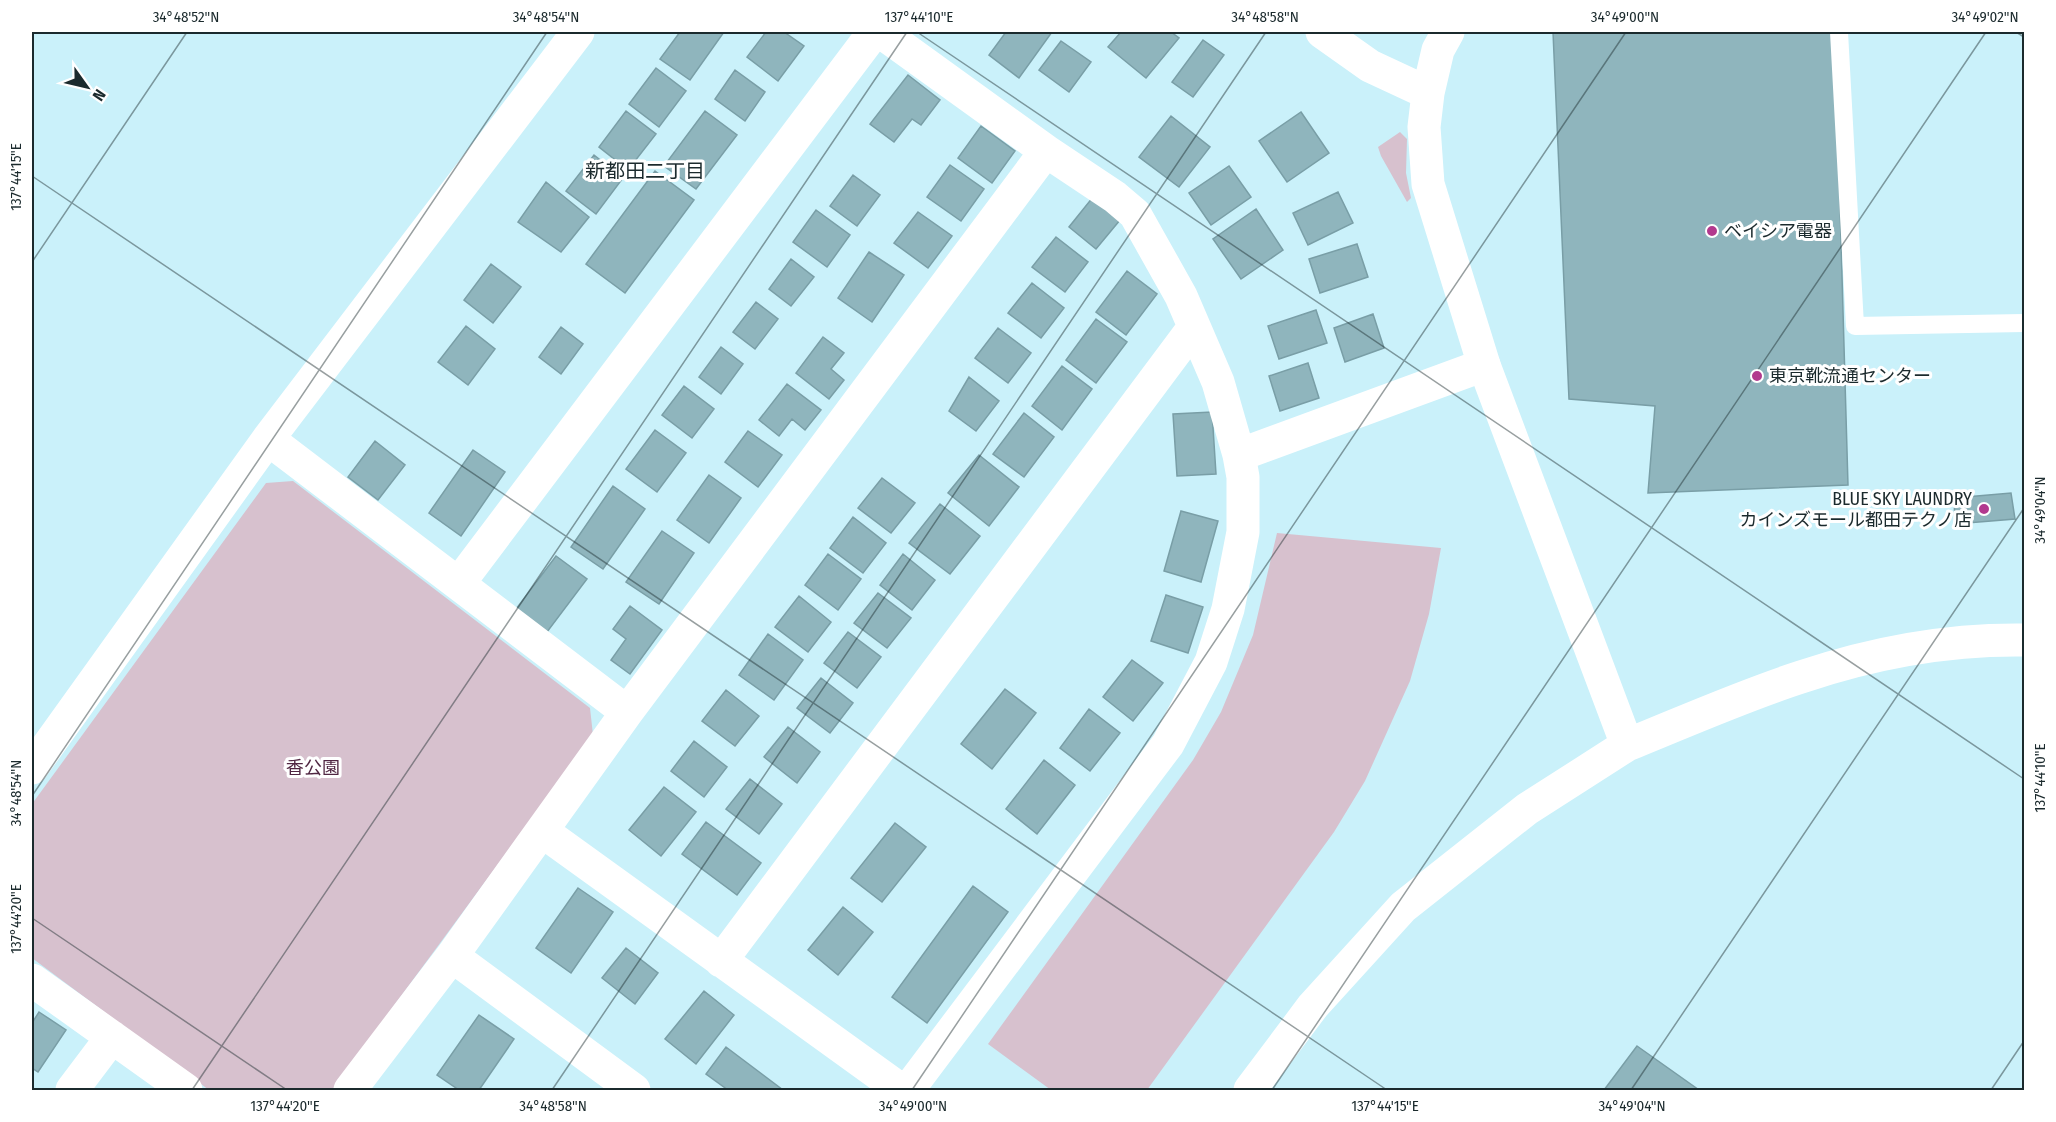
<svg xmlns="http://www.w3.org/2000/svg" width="2056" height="1122" font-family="'Fira Sans Condensed','Noto Sans JP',sans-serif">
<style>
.green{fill:#d7c1ce}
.building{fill:#8fb5bd;stroke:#799ea6;stroke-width:1.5}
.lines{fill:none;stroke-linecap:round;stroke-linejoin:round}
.service{stroke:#fff;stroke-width:18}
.minor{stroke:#fff;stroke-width:33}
.tertiary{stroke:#fff;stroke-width:33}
.ticks{fill:none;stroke:#1b2a2d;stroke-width:1.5;stroke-opacity:0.45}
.poi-dot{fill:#b2398e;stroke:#fff;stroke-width:2}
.labels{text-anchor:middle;stroke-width:6;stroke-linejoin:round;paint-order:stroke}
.poi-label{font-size:18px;fill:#1b2a2d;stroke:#fff;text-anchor:start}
.park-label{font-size:18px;fill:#502642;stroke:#fff}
.neighbourhood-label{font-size:20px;fill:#1b2a2d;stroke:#fff}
.neatline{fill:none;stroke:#1b2a2d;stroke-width:2}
.ticks-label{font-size:15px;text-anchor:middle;fill:#1b2a2d}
</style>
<rect width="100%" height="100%" fill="#caf1fa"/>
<path class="green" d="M1400,132l7,7 -1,34 5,25 -4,4 -26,-46 -3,-9z
M293,481l297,227 3,27 -261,355h-123l-177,-132v-154l234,-321z
M1277,533l164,15 -12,66 -19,67 -45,100 -31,51 -187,258h-96l-63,-46 205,-284 28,-48 32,-77z"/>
<path class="building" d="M680,32h44l-34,48 -30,-21z
M766,32h18l20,14 -26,35 -31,-24z
M1006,32h46l-33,46 -30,-23z
M1121,32h50l8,6 -33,40 -38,-31z
M1553,32h282l13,453 -200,8 7,-87 -86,-7z
M1203,40l21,15 -31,42 -21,-15z
M1061,41l30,21 -22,30 -30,-22z
M656,68l30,23 -27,36 -30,-23z
M735,70l30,22 -20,29 -30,-22z
M908,75l32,25 -19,25 -9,-6 -18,23 -24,-18z
M626,111l30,23 -28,36 -29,-23z
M705,111l32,24 -41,54 -32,-23z
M1301,112l28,41 -42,29 -28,-41z
M1171,116l39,31 -31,40 -40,-30z
M981,126l34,25 -23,32 -34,-25z
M594,155l29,23 -27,36 -30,-23z
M950,165l34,24 -23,32 -34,-24z
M1229,166l22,31 -40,28 -22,-32z
M655,171l39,29 -69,93 -39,-29z
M853,175l27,20 -23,31 -27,-20z
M546,182l43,35 -28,35 -43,-30z
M1338,192l15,31 -45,22 -15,-32z
M1093,197l27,23 -24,29 -27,-22z
M1256,209l27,41 -42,29 -28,-40z
M816,210l34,25 -23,32 -34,-25z
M918,212l34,24 -24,32 -34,-25z
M1056,237l32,25 -23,30 -33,-25z
M1357,244l11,33 -48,16 -11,-34z
M869,252l35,23 -32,47 -34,-24z
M791,259l23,18 -23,29 -22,-17z
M491,264l30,23 -28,36 -29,-23z
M1127,271l30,23 -31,41 -30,-23z
M1032,283l32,25 -23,30 -33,-25z
M756,302l22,17 -23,30 -22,-17z
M1316,310l11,33 -48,16 -11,-33z
M1373,314l11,34 -39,14 -11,-34z
M1096,319l31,23 -31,41 -30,-23z
M466,326l29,23 -27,36 -30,-23z
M561,327l22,17 -22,30 -22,-17z
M998,328l33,25 -23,30 -33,-25z
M823,337l21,16 -13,16 13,11 -15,19 -33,-26z
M721,347l22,17 -22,30 -22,-17z
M1308,363l11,35 -39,13 -11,-35z
M1062,366l30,23 -30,41 -30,-24z
M969,377l30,24 -23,30 -27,-20z
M787,384l34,26 -16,20 -13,-11 -13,17 -20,-16z
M684,386l30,23 -22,29 -30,-23z
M1212,412l4,62 -39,2 -4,-62z
M1024,413l30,24 -30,40 -31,-23z
M655,430l31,23 -29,39 -31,-23z
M748,431l34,24 -24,32 -33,-25z
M375,441l30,24 -27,35 -30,-23z
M473,450l32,22 -44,64 -32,-23z
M979,455l40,32 -30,39 -41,-33z
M709,475l32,23 -32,45 -32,-23z
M882,478l33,25 -24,30 -33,-25z
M613,486l32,23 -42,60 -32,-22z
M2011,493l4,26 -60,5 -1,-26z
M940,504l40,32 -30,38 -41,-31z
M1181,511l37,10 -17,61 -37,-11z
M853,517l33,26 -23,30 -33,-25z
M662,531l32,22 -35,51 -33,-22z
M828,554l33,25 -23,31 -33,-25z
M903,554l32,26 -23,30 -32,-25z
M556,556l31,23 -40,53 -31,-23z
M878,593l33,25 -24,30 -33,-25z
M1166,595l37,12 -15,46 -37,-12z
M799,596l32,26 -23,30 -33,-25z
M630,606l32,24 -32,44 -19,-14 15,-21 -13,-10z
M848,632l33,25 -24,31 -33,-25z
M768,634l35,26 -29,40 -35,-25z
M1132,660l31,23 -30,38 -30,-24z
M821,678l32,25 -23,30 -33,-25z
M1005,689l31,24 -44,56 -31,-25z
M726,690l33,26 -24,30 -33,-25z
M1089,709l31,24 -30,38 -30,-23z
M788,727l32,25 -23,31 -33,-26z
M694,741l33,26 -23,30 -33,-26z
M1044,760l31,25 -38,49 -31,-25z
M750,779l32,25 -23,30 -33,-25z
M664,787l32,25 -35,44 -32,-26z
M706,822l55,41 -24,32 -55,-41z
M895,823l31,24 -44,55 -31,-24z
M973,886l35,26 -81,111 -35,-26z
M578,888l35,24 -42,61 -35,-25z
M843,907l30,25 -35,43 -30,-25z
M626,948l32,25 -23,31 -33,-26z
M704,991l30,24 -38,49 -31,-25z
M39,1012l27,18 -28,42 -6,-4v-45z
M479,1015l35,24 -35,51h-20l-22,-15z
M1637,1046l62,44h-95z
M726,1047l57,43h-55l-22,-16z"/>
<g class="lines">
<path class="service" d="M1839,32l16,294 169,-3"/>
<path class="minor" d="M881,32l165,119
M268,439l310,-407
M1239,455l245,-90
M459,583l415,-551
M32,768l236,-329 359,273 419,-561 69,46 20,17 46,82 37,86 21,73 4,22v55l-15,77 -17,53 -43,82 -260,346
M542,831l359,259
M452,956l175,-244
M721,961l473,-634
M32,980l154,110
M72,1090l40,-53
M350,1090l102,-134 182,134"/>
<path class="tertiary" d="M1322,32l48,34 58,27
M1448,32l-10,18 -10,43 -4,34 4,57 56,181 143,380c57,-23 115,-49 174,-68 71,-24 148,-38 223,-37
M1250,1090l63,-84 90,-99 124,-98 100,-64"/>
</g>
<path class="ticks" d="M917,32l1107,747M2016,32l8,5M32,176l1355,914M32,262l155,-230M32,796l515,-764M32,918l255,172M192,1090l715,-1058M552,1090l714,-1058M912,1090l714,-1058M1272,1090l714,-1058M1631,1090l393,-582M1991,1090l33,-49"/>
<g class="poi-dot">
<circle cx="1712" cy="231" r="6"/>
<circle cx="1757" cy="376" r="6"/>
<circle cx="1984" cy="509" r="6"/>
</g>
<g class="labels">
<g class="poi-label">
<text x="1724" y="237">ベイシア電器</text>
<text x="1769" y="382">東京靴流通センター</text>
<text x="1972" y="505" text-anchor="end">BLUE SKY LAUNDRY<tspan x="1972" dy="21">カインズモール都田テクノ店</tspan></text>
</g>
<g class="park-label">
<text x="313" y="774">香公園</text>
</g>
<g class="neighbourhood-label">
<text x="645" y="178">新都田二丁目</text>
</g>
</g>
<rect width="2056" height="1122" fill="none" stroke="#ffffff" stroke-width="66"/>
<g transform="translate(87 87) rotate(124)" stroke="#ffffff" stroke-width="4.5" paint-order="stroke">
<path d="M0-4.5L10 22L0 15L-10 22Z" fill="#1b2a2d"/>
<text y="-9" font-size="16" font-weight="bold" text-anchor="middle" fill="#1b2a2d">N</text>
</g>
<rect x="33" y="33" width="1990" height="1056" class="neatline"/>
<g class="ticks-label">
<text x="186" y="22">34°48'52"N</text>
<text x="546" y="22">34°48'54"N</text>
<text x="919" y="22">137°44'10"E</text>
<text x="1265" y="22">34°48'58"N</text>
<text x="1625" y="22">34°49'00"N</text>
<text x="1985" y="22">34°49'02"N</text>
<text transform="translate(16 177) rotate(-90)" y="5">137°44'15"E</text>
<text transform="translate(2040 510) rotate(-90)" y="5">34°49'04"N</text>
<text transform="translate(2040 778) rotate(-90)" y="5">137°44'10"E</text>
<text transform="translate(16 793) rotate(-90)" y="5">34°48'54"N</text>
<text transform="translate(16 919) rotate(-90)" y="5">137°44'20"E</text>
<text x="285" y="1111">137°44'20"E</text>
<text x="553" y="1111">34°48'58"N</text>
<text x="913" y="1111">34°49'00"N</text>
<text x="1385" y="1111">137°44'15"E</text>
<text x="1632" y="1111">34°49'04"N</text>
</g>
</svg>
